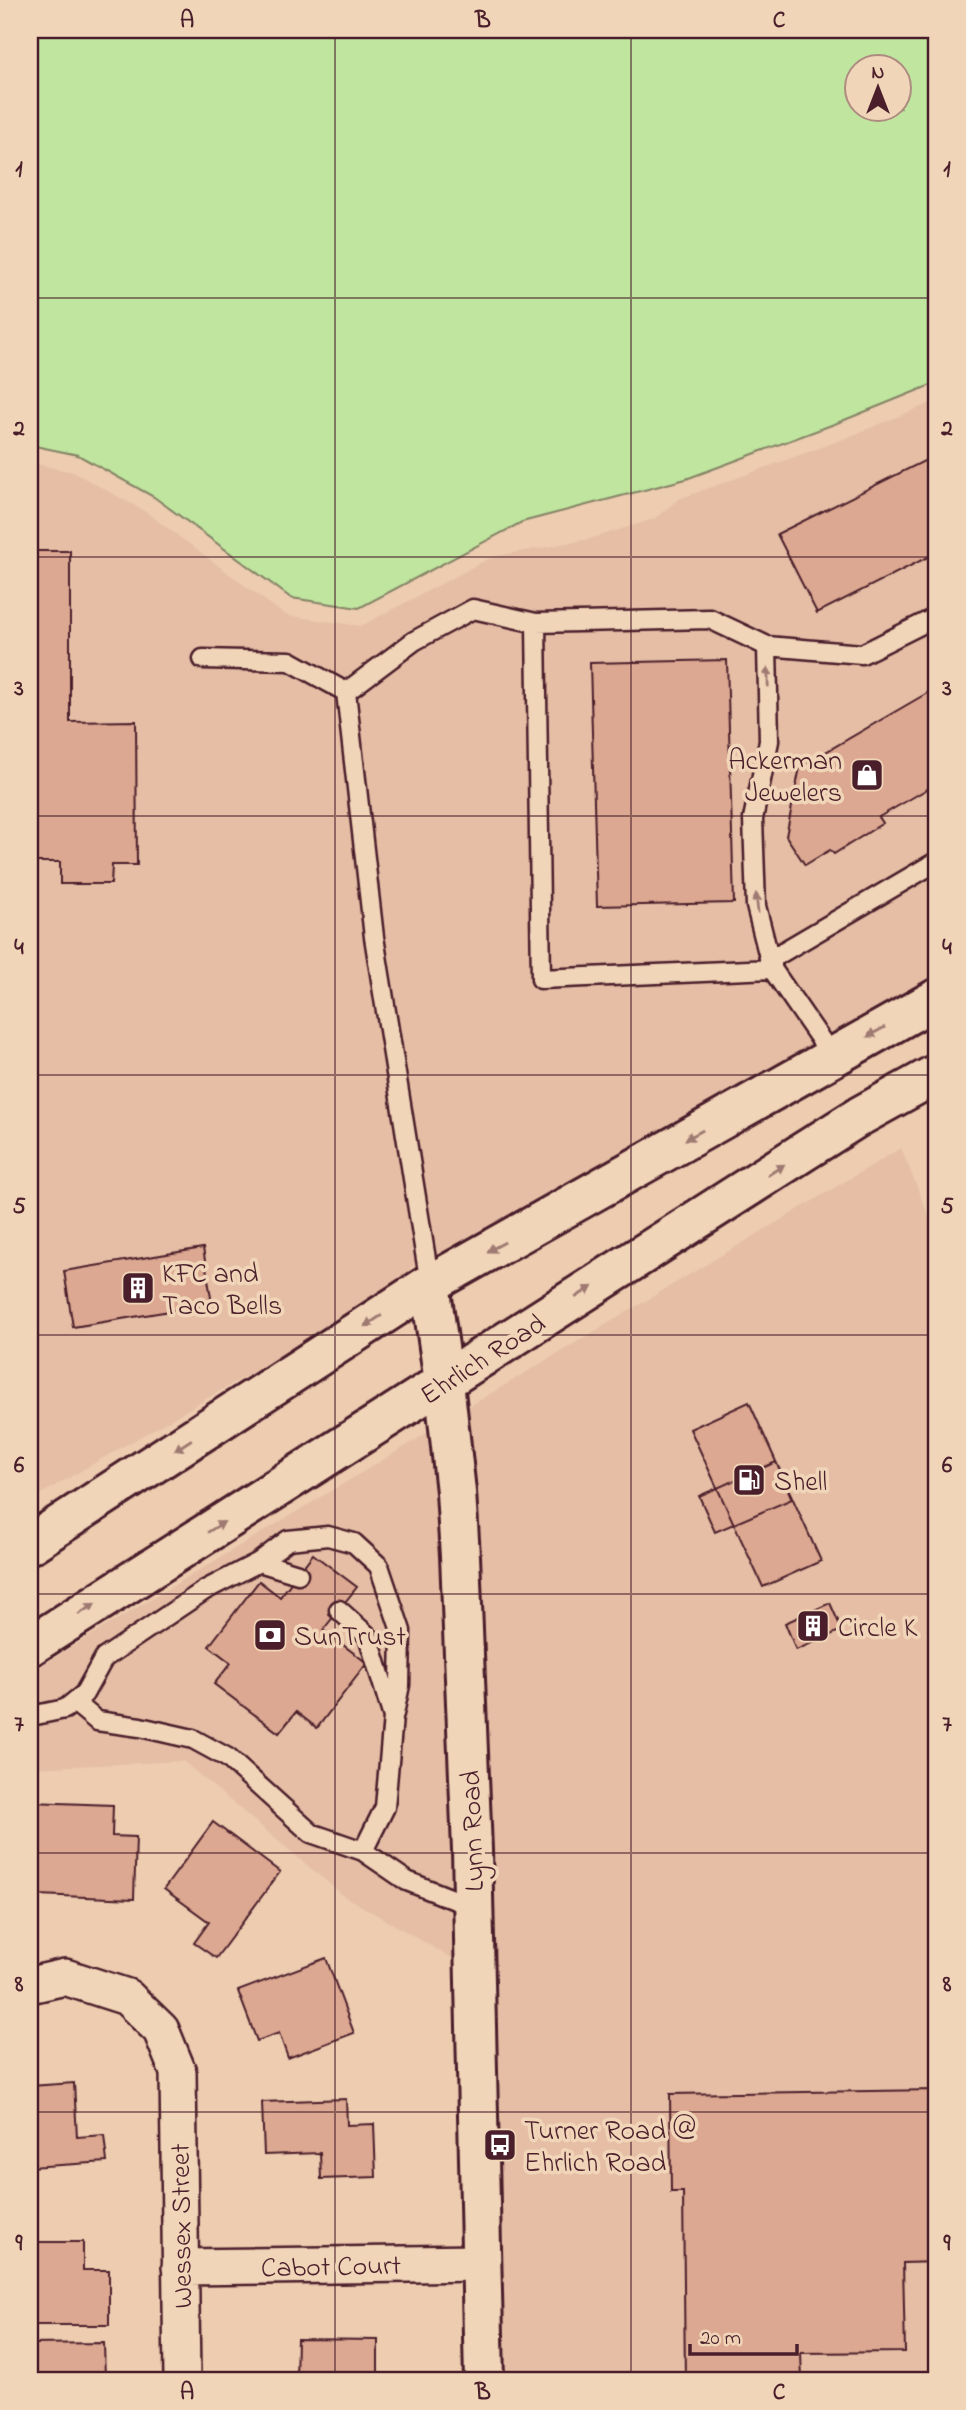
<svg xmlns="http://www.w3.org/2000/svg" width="966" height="2410" font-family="'Indie Flower',sans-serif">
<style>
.built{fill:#e5bea5}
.green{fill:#bfe59f;stroke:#848265;stroke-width:2;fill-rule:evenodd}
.building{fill:#dca891;stroke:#4a1f2b;stroke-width:2}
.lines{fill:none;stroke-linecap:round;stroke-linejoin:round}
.lane-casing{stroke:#4a1f2b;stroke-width:23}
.street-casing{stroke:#4a1f2b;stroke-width:40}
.secondary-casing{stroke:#4a1f2b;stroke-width:44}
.lane{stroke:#f1d5b8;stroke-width:18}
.street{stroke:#f1d5b8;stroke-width:35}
.secondary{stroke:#f1d5b8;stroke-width:38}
.oneway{fill:#9e7a72}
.grid{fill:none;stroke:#4a1f2b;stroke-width:2;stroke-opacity:0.55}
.labels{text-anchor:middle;stroke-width:7;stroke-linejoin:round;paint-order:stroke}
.poi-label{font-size:28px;fill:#4a1f2b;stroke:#f1d5b8;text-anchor:start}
.street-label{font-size:28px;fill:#4a1f2b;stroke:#f1d5b8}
.neatline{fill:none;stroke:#4a1f2b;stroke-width:2.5}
.grid-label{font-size:23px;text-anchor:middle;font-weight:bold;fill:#4a1f2b}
</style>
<rect width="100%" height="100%" fill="#edccb0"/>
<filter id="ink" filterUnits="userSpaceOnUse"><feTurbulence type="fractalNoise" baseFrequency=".0143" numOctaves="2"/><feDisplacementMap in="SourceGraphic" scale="14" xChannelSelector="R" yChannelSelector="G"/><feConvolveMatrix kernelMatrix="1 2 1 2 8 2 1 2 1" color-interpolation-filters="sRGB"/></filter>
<g filter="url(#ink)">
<path class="built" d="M936,401v576l-512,287 -14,3v5l-3,4 -107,69 -270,155v-1037l43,9 73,40 136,101 7,3 72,10 131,-69 98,-18 64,-20 25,-20 162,-59z
M901,1148l35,86v1146h-434l-37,-971z
M431,1431l11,126 15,404 -113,-65 -161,-135 -153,7v-96z"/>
<path class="green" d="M30,30h906v353l-99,40 -151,56 -164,43 -163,86 -68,-10 -137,-101 -76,-42 -48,-10zM858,66h42v42h-42z"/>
<path class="building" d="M936,455v98l-119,60 -40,-79z
M30,551h40v171l66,-1 1,144h-25l-1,19h-51v-22h-30z
M727,660l7,243 -137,3 -7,-243z
M929,692l7,12v80l-57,33 4,6 -49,31 -4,-4 -25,15 -19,-29 14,-69z
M203,1248l9,56 -139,23 -9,-56z
M749,1402l72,159 -58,26 -73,-158z
M776,1462l16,37 -77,33 -16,-36z
M313,1554l44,33 -34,43 44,33 -50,65 -21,-16 -17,21 -65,-49 17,-21 -22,-17 50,-65 21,16z
M830,1603l12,27 -46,20 -11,-27z
M30,1802l83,3 -1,31 24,1 -2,62 -96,-4 2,-62h-10z
M213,1822l67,50 -64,86 -22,-15 15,-21 -45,-33z
M326,1958l28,75 -66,25 -9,-25 -22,8 -19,-50z
M74,2083l3,54 27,-2 3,27 -77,5v-81z
M936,2090v172l-33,1 2,89 -104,1 1,27h-117l-2,-188h-12l-1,-98z
M346,2099l1,26 27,-1 2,53 -55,2 -1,-26 -56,2 -2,-53z
M30,2242h53v28h26v55h-79z
M297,2339l81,1v40h-82z
M104,2343l1,37h-75v-36z"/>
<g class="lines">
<defs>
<path id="lane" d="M536,623l174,-4 57,27 95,8 74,-37
M767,646l2,95 -16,78 3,87 16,63
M203,659l87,2 56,31 68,-51 59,-32 63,14 5,356 231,-10 60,87
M346,692l28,245 56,347
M769,960l167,-98
M259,1562l29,-22 40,-4 26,7 25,23 22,65 -1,54 -6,29
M339,1610l29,26 25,81 -8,90 -22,44 44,30 66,26
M74,1702l23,19 43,6 53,12 35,19 83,75 52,18
M30,1708l6,7 29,-6 19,-15 20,-36 101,-68 54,-28 39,12"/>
<path id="street" d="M30,1985l35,-8 62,20 34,33 17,42 4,308
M180,2267l302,-4"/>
<path id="secondary" d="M430,1284l14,98 12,110 4,64 12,294 12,530
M30,1544l400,-260 506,-285
M30,1646l773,-494 57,-36 76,-42"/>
</defs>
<use href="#lane" class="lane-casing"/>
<use href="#street" class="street-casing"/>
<use href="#secondary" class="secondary-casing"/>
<use href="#lane" class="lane"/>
<use href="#street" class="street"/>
<use href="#secondary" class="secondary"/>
</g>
<defs><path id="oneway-solid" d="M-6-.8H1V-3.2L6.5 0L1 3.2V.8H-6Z" transform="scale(1.75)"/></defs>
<g class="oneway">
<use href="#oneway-solid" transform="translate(768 677) rotate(-91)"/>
<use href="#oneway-solid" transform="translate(757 903) rotate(-96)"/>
<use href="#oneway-solid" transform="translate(876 1032) rotate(151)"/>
<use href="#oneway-solid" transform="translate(694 1135) rotate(151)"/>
<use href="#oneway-solid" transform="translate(776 1170) rotate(-33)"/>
<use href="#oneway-solid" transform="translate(496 1247) rotate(151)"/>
<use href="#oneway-solid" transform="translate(584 1292) rotate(-33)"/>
<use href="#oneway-solid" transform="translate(373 1321) rotate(147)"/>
<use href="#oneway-solid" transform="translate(183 1445) rotate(147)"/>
<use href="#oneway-solid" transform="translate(216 1527) rotate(-32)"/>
<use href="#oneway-solid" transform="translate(87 1609) rotate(-33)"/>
</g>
</g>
<path class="grid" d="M335,30v2350M631,30v2350M30,298h906M30,557h906M30,816h906M30,1075h906M30,1335h906M30,1594h906M30,1853h906M30,2112h906"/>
<defs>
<symbol id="shop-square" viewBox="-11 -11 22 22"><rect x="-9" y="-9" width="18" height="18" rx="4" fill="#4a1f2b" stroke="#f1d5b8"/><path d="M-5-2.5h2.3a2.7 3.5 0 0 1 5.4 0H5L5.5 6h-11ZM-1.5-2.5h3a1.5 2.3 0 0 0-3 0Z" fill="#fff"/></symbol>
<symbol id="building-square" viewBox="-11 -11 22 22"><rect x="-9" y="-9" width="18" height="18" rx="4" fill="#4a1f2b" stroke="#f1d5b8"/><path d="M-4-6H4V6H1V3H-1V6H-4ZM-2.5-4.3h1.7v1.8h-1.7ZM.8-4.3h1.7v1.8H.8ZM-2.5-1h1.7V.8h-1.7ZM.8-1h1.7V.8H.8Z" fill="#fff"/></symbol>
<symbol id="fuel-square" viewBox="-11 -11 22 22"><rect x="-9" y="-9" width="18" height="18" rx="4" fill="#4a1f2b" stroke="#f1d5b8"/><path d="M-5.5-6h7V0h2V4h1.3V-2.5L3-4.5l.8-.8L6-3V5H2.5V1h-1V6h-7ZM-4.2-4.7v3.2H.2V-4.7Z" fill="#fff"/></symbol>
<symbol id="bank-square" viewBox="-11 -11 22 22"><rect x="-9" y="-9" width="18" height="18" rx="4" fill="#4a1f2b" stroke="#f1d5b8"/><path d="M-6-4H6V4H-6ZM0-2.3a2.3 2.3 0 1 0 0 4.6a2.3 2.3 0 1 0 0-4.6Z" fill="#fff"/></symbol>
<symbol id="bus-square" viewBox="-11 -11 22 22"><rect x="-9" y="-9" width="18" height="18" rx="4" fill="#4a1f2b" stroke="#f1d5b8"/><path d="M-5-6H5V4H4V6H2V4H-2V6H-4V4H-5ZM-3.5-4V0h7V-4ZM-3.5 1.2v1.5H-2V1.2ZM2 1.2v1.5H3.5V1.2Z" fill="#fff"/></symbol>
</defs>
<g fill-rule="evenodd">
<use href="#shop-square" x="848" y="756" width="38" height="38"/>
<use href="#building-square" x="119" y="1269" width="38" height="38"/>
<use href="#fuel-square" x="730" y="1461" width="38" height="38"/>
<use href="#building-square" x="794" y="1607" width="38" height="38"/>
<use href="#bank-square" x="251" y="1616" width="38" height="38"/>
<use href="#bus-square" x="481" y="2126" width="38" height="38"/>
</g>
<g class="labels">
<g class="poi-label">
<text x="842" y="769" text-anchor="end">Ackerman<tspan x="842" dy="32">Jewelers</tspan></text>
<text x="162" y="1282">KFC and<tspan x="162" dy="32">Taco Bells</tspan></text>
<text x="774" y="1490">Shell</text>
<text x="838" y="1636">Circle K</text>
<text x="294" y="1645">SunTrust</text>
<text x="524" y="2139">Turner Road @<tspan x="524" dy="32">Ehrlich Road</tspan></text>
</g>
<g class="street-label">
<text transform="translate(482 1358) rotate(-33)" y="10">Ehrlich Road</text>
<text transform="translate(471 1831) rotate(-92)" y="10">Lynn Road</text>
<text transform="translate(180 2226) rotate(-91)" y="10">Wessex Street</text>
<text transform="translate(331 2265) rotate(-1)" y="10">Cabot Court</text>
</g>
</g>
<rect width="966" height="2410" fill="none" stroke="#f1d5b8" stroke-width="77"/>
<g transform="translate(878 88)"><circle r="33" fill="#f1d5b8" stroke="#ae8c80" stroke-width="2"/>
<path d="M0-5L12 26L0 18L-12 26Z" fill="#4a1f2b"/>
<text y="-10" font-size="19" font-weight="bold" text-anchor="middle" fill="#4a1f2b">N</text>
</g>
<path d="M690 2344v10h107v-10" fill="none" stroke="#4a1f2b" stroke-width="3.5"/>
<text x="700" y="2344" font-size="21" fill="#4a1f2b" stroke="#f1d5b8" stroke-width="5" paint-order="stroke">20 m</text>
<rect x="38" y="38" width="890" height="2334" class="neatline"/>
<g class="grid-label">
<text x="187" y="27">A</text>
<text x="483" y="27">B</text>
<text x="779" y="27">C</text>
<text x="19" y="176">1</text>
<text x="947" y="176">1</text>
<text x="19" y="435">2</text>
<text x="947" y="435">2</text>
<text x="19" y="695">3</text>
<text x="947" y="695">3</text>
<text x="19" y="954">4</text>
<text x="947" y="954">4</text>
<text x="19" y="1213">5</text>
<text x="947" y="1213">5</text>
<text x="19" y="1472">6</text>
<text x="947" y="1472">6</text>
<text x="19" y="1731">7</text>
<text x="947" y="1731">7</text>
<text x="19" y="1991">8</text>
<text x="947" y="1991">8</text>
<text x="19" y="2250">9</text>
<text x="947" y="2250">9</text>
<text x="187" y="2399">A</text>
<text x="483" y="2399">B</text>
<text x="779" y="2399">C</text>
</g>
</svg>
